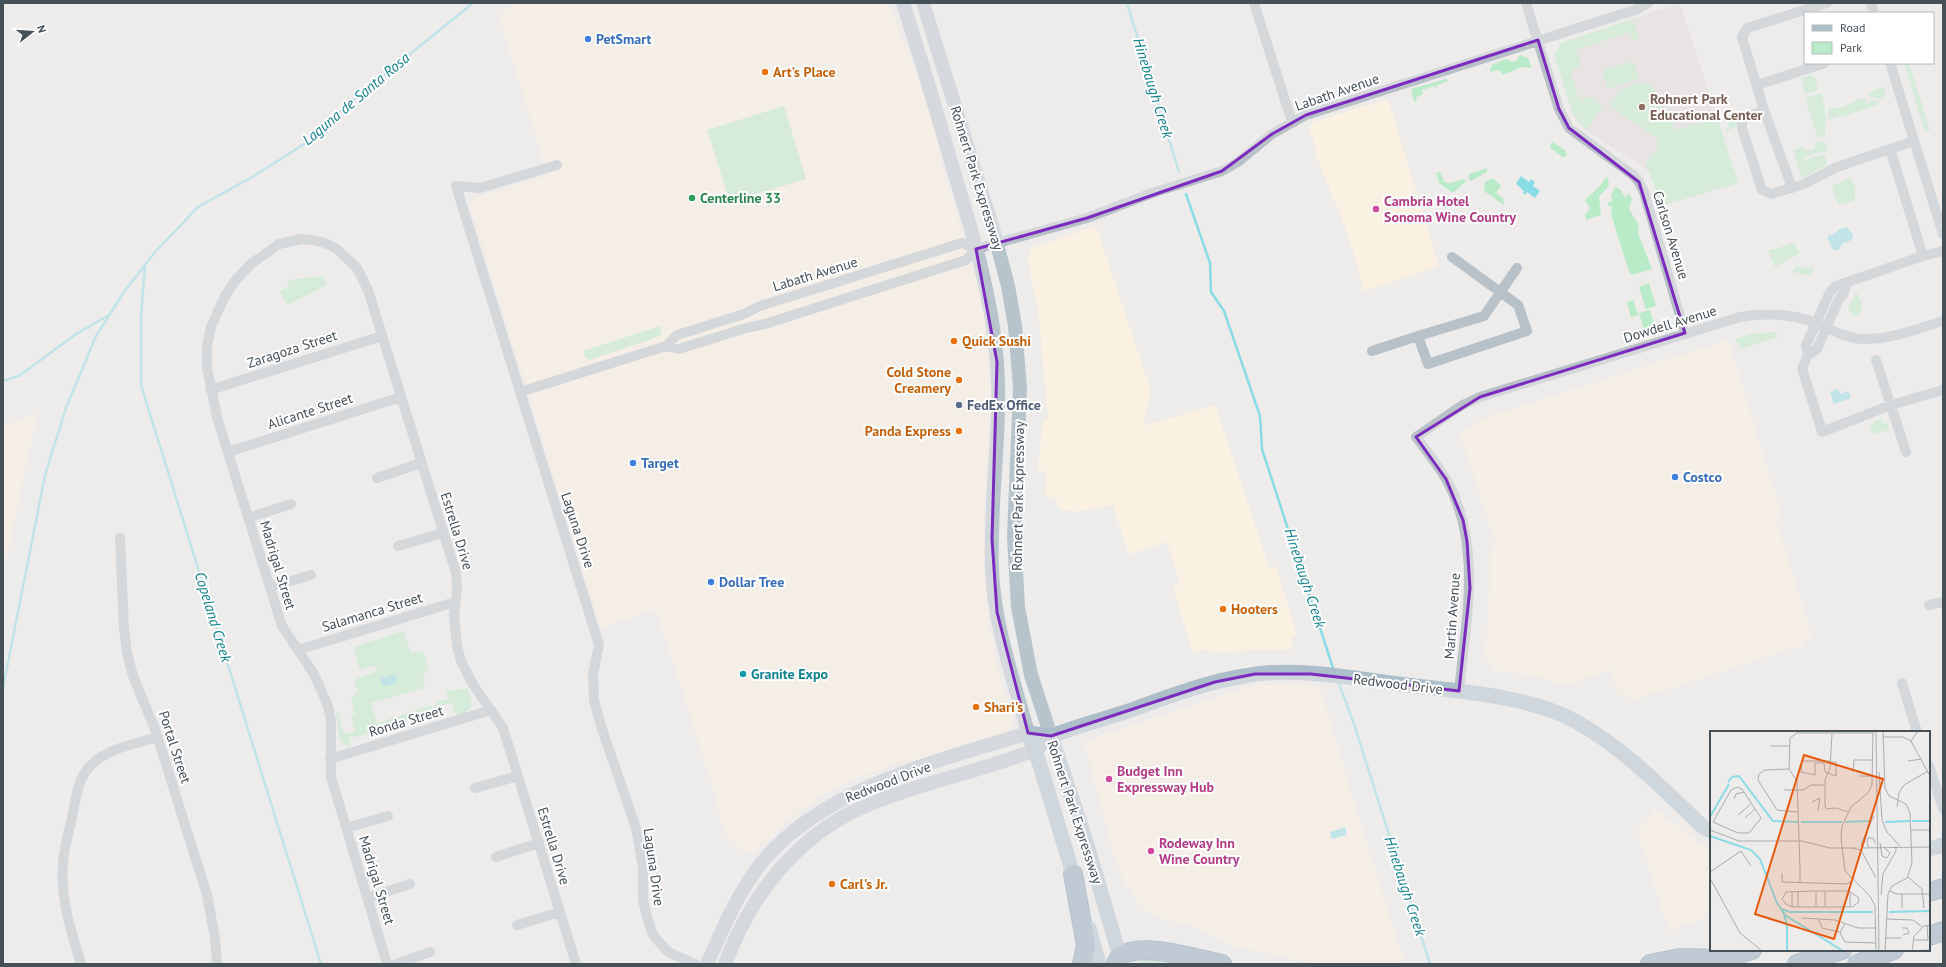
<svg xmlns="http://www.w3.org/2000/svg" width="1946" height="967" font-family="'PT Sans',sans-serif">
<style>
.commercial{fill:#faf1e3}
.education{fill:#dfdcdc}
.green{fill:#baebc8}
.water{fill:#89dce5}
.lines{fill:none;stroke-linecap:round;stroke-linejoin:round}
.stream{stroke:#89dce5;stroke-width:2.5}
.highway-casing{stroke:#708ea4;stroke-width:20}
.street{stroke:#b7c1c7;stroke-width:10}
.secondary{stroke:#b7c4cc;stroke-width:14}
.primary{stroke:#acbec9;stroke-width:15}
.highway{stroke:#85a3b8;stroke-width:18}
.marked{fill:none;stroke:#7b2cbf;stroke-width:3;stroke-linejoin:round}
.shop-dot{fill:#3f7fe0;stroke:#fff;stroke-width:1.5}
.food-dot{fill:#e8710a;stroke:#fff;stroke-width:1.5}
.education-dot{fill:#8d6e63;stroke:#fff;stroke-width:1.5}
.leisure-dot{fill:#2e9e5b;stroke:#fff;stroke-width:1.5}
.hotel-dot{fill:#d1479c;stroke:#fff;stroke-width:1.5}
.service-dot{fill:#5c6f8a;stroke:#fff;stroke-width:1.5}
.culture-dot{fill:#0f9aa8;stroke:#fff;stroke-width:1.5}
.labels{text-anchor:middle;stroke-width:4;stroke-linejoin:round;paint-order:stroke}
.shop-label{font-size:14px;font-weight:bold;fill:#366cbe;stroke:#fff;text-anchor:start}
.food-label{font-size:14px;font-weight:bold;fill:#c56008;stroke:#fff;text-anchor:start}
.street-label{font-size:14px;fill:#455057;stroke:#fff}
.education-label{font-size:14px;font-weight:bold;fill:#785e54;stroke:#fff;text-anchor:start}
.leisure-label{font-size:14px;font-weight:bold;fill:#27864d;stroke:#fff;text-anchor:start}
.hotel-label{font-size:14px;font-weight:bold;fill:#b23c85;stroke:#fff;text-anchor:start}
.service-label{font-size:14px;font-weight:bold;fill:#4e5e75;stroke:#fff;text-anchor:start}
.culture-label{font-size:14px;font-weight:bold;fill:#0d838f;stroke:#fff;text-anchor:start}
.water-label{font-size:15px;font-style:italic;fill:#14828d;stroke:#fff}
.inset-river{fill:none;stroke:#89dce5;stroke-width:2}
.inset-road{fill:none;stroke:#aaadb0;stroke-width:1}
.view{fill:#e8590c;fill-opacity:0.15;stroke:#e8590c;stroke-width:2}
.inset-edge{fill:none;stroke:#455057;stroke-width:2}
</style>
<rect width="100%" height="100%" fill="#eeebeb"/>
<path class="commercial" d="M516,3h374l10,32 17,39 22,73 2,15 40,134 4,21 6,72v33l-7,87 4,112 12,58 12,38 -1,9 -6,6 -74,24 -33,7 -46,17 -29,15 -27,19 -43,39 -8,-1 -16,-13 -6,-8 -8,-37 -59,-185 -55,19 -131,-422 3,-7 75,-24 -49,-158z
M1388,99l51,167 -75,25 -16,-57 -32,-78 -1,-11 -6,-16 4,-7z
M1096,226l55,165 -8,35 72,-21 54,163 7,-2 21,69 -6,3 2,11 -76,3 -17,-2 -7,3 -20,-66 7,-3 -13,-42 -38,12 -16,-49 -38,7 -15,-3 -6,-12 -9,-1 1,-24 -8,-2 5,-49 5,-3 -10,-109 -10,-48 4,-13z
M1728,340l54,176 -6,3 36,118 -9,3 1,5 -174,56 -2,-7 -9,2 -8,-27 -45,17 -35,-11 -40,-6v-8l-6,-1 5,-77v-34l6,-4 -36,-111 21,-15z
M37,414l-34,162v-151z
M1284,684l36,3 34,115 51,162h-91l-80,-18 -24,-13 -23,-9 -29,-6 -16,-10 -16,-23 -11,-24 -31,-120 165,-55z
M1656,809l55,43v64l-42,15 -32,-100z"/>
<path class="education" d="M1680,3l58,180 -77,23 -12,-35 -63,-41 -7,-6 -6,-10 -19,-59 7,-12z"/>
<path class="green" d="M1630,20l3,1 6,18 -6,2 -4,-9 -53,18 5,16 -11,5 9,29 14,-4 1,4 9,6 -17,24 -13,-16 -19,-59 7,-12z
M1520,55l8,3 4,10 -11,-1 -18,8 -4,-5 -9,2v-3l3,-5 14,-5 4,3 5,-1z
M1633,61l6,18 -31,10 -6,-18z
M1904,63h5l21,67 -5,2z
M1810,75l5,2 3,13 -13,4 -4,-16z
M1446,79l2,2 -11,4 1,4 -3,-3 -13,4 1,5 -7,2 1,4 -3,1 -3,-13z
M1643,82l11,5 10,30 6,-1 5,14 42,-13 21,66 -77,23 -12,-35 -3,-2 -1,-5 13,-16 -2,-2 4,-6 -50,-34 10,-17z
M1884,87l2,6 -3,1 1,3 -5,2 -11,-3 2,-4z
M1822,93l4,24 -1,19 -7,2 -13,-40z
M1867,98l-1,4 4,1 1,-4 7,2 1,3 -36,13 -1,-2 -14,5v-11l15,-2 15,-8z
M784,106l22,73 -76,23 -23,-72z
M1737,113l2,1 -3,12 -11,6 3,-6 -1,-4 3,-6z
M1824,140l4,10 -26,8 1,3 21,-7 3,9 -2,3 -23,12 -9,-28 11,-3 1,4 10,-3 -1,-5z
M1552,142l13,8 2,4 -3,4 -14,-10z
M1487,168v4l-16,9 -2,-2v-5z
M1440,172l5,11h6l13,-4 2,2 -13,12 -14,-10 -3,-10z
M1606,177l2,2 1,6 -10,12 2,18 -15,5 -1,-5 5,-7 -5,-8 15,-14z
M1850,177l5,11v13l-16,4 -7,-16 1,-3z
M1493,178l8,8 -5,7 7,5 1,7 -20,-14 1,-9z
M1615,187l5,2 6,9 2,-5 4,6 -3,10 9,15 1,12 13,33 -20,6 -3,-3 -18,-58 1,-7 -4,-1 1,-5 4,1 -2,-7z
M1793,242l7,11 -25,14 -7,-17 11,-2z
M1796,266l10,2 7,-2 1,5 -4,5 -17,-4z
M324,276l3,9 -40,20 -7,-13 9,-7 -2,-5z
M1649,283l7,23 -10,3 -7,-22z
M1856,292l5,8 1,12 -7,4 -5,-3 -2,-4z
M1633,300l5,15 -7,2 -4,-15z
M1650,310l2,8 2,2 -3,8 -7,2 -5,-17z
M660,326l2,8 -10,5 -63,21 -4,-3 -2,-6z
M1776,332l2,5 -36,12 -7,-10 15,-5z
M1881,418l2,5h5l1,7 -16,4 -3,-9z
M404,631l7,22 12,-2 6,19 -6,2 2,6 -3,1 3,9 -54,15 6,20 55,-18 2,7 -54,17 -1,-3 -12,3 1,5 -19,4 2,8h-4l-7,-5 -4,-28 2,-1 6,22 11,-3 -4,-16 4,-1 -4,-16 7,-6 -4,-12 23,-9 -2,-6 -15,5 -7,-23z
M467,688c7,15 8,24 -11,27l-4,-12 -16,4 -1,-5 13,-3 -2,-8z
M1150,958l29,6h-39l-1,-4z"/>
<path class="water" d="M1521,176l8,6 2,-3 4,3 -2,4 7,5 -5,7 -8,-6 -2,3 -2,-2 1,-2 -8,-7z
M1847,227l6,8 -1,5 -9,3 -5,7h-5l-5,-11v-3l6,-2 5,-5z
M1836,389h2l2,5 8,-3 3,7 -17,6 -4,-12z
M395,674l3,8 -15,5 -3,-8z
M1346,827v8l-14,4 -2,-7z"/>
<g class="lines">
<path class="stream" d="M1127,3l52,169
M1186,194l24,69 1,29 13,19 36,105 2,33 72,222
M145,266l-4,50v69l180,579
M3,381l16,-5 57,-42 33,-19
M1338,681l16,43 76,240
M3,688l42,-213 21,-67 30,-72 30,-47 30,-38 42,-44 56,-31 55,-35 36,-34 128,-104"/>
<defs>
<path id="highway" d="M1073,874l13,71 -4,19
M1929,892l14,-4
M1929,936l14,-5
M1714,962l38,-12
M1116,964l4,-8c22,-15 76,3 102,8
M1650,964l30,-6 45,1
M1797,964l45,-14
M1857,964l37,-14"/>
</defs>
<use href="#highway" class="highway-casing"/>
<path class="street" d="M1254,3l38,119
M1526,3l33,106 10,19 64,47 6,7 5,10 41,141
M1827,3l-80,25 -5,9 22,73 -22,9v9l20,62 9,4 33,-10 33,-17 53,-18 33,107 -87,30 -6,6 -24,53 2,10 -6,13 20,64 69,-27 52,-15
M1871,3l3,10
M1890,63l53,171
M1757,85l68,-22
M1764,110l28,78
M1890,149l24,-8
M557,165l-77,23 -24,-2 143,459 -6,29 1,26 7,26 35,102 7,39v33l5,21 5,14 15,17 27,12
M1923,256l20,-5
M1418,336l66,-20 33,-48
M666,346l13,3 67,-21 19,-4 201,-64 10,-11 111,-31 65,-25 70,-22 16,-9 34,-28 34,-19 297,-95 32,-10 13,-7
M1372,351l46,-15 10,28 99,-33 -9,-26 -66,-48
M1808,355l9,-6 22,-50 5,-6 2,-9
M1876,360l30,92
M210,390l172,-54
M520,392l146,-46 11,-11 67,-21 16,-8 202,-63 14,6
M228,452l173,-55
M377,478l44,-15
M248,518l43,-14
M120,538l4,91 3,24 6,23 22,53 52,166 8,43 2,26
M398,546l45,-13
M270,587l41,-12
M1929,605l14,-3
M298,650l157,-48
M1902,683l15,49
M1459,691c7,-70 24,-147 -13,-212 -9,-15 -20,-29 -30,-42l45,-31 19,-9 260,-80c25,-4 53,-3 76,6 16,7 29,15 46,16 27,1 55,-10 81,-18
M330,759l161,-49
M1929,765l14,44
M475,788l43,-12
M346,828l42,-12
M496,857l43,-14
M367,898l43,-14
M517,925l43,-13
M81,964c-10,-33 -21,-66 -18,-101 1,-17 7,-34 10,-50 3,-17 5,-35 18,-48 16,-17 45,-21 66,-28
M387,964l-56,-187v-57l-3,-14 -14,-32 -32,-48 -65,-209 -10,-49v-22l4,-19 14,-31 9,-14 17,-18 28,-20 22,-5 12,1 12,3 12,6 20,19 11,22 88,283 1,16 -3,26 3,31 4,15 13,25 29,42 73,236
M396,964l34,-12"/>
<path class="secondary" d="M923,3l69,222 16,61 7,40 5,62 -6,149 4,70 13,68 20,61
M707,964c15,-33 28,-65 49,-94 58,-80 182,-109 272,-137 -14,-52 -33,-105 -36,-161 -3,-70 10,-140 5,-210 -5,-65 -24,-128 -43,-190 -16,-56 -33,-113 -51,-169
M725,964c25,-67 70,-127 138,-157 55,-24 116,-35 172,-57"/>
<path class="primary" d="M1051,736l-23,-3 11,29 37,122
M1051,736l34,102 37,126
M1035,750l16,-14 14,-5c24,-8 49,-15 72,-23 35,-13 71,-26 107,-32 50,-10 105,2 155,8 54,7 129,11 176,37 49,27 88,68 128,106l8,4
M1929,849l14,-4
M1089,928l10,36"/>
<use href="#highway" class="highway"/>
</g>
<path d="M0 0H1946V967H0ZM1538,40l21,69 10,19 70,54 46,151 -205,64 -64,40 30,42 17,41 4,21 3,47 -11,103 -148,-17h-56l-40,8 -164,54 -23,-3 -31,-121 -5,-73 5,-177 -21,-113 111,-31 135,-47 50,-37 34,-19z" fill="#eeebeb" fill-opacity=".55" fill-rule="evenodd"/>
<path class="marked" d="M1538,40l21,69 10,19 70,54 46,151 -205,64 -64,40 30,42 17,41 4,21 3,47 -11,103 -148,-17h-56l-40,8 -164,54 -23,-3 -31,-121 -5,-73 5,-177 -21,-113 111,-31 135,-47 50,-37 34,-19z"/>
<g class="shop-dot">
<circle cx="588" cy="39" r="4"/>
<circle cx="633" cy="463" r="4"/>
<circle cx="1675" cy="477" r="4"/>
<circle cx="711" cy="582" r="4"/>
</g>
<g class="food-dot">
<circle cx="765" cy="72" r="4"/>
<circle cx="954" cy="341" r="4"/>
<circle cx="959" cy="380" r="4"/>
<circle cx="959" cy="431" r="4"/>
<circle cx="1223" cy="609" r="4"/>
<circle cx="976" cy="707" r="4"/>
<circle cx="832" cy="884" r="4"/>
</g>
<circle class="education-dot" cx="1642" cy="107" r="4"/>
<circle class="leisure-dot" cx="692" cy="198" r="4"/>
<g class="hotel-dot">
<circle cx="1376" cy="209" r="4"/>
<circle cx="1109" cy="779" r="4"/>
<circle cx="1151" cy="851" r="4"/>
</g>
<circle class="service-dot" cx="959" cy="405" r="4"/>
<circle class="culture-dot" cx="743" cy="674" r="4"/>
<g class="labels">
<g class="shop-label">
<text x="596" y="44">PetSmart</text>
<text x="641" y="468">Target</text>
<text x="1683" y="482">Costco</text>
<text x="719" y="587">Dollar Tree</text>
</g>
<g class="food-label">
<text x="773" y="77">Art's Place</text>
<text x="962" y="346">Quick Sushi</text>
<text x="951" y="377" text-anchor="end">Cold Stone<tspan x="951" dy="16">Creamery</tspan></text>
<text x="951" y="436" text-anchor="end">Panda Express</text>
<text x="1231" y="614">Hooters</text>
<text x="984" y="712">Shari's</text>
<text x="840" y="889">Carl's Jr.</text>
</g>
<g class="street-label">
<text transform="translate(1337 92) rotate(-19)" y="5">Labath Avenue</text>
<text transform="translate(977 178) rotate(73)" y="5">Rohnert Park Expressway</text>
<text transform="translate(1671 235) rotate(73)" y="5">Carlson Avenue</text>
<text transform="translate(815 274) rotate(-17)" y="5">Labath Avenue</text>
<text transform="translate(1670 324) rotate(-17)" y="5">Dowdell Avenue</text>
<text transform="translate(292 349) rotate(-18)" y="5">Zaragoza Street</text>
<text transform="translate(310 411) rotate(-18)" y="5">Alicante Street</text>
<text transform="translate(1018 496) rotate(-89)" y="5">Rohnert Park Expressway</text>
<text transform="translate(578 530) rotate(72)" y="5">Laguna Drive</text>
<text transform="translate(457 531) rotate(73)" y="5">Estrella Drive</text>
<text transform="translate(278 565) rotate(73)" y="5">Madrigal Street</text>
<text transform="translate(372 612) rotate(-17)" y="5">Salamanca Street</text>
<text transform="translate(1452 616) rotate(-86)" y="5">Martin Avenue</text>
<text transform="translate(1398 684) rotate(7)" y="5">Redwood Drive</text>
<text transform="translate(406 721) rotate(-17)" y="5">Ronda Street</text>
<text transform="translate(175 747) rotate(72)" y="5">Portal Street</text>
<text transform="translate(888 782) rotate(-21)" y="5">Redwood Drive</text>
<text transform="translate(1075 812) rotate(72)" y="5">Rohnert Park Expressway</text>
<text transform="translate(554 846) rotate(73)" y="5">Estrella Drive</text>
<text transform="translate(654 867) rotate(82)" y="5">Laguna Drive</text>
<text transform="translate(377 880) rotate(73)" y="5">Madrigal Street</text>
</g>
<g class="education-label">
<text x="1650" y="104">Rohnert Park<tspan x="1650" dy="16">Educational Center</tspan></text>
</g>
<g class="leisure-label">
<text x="700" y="203">Centerline 33</text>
</g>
<g class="hotel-label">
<text x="1384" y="206">Cambria Hotel<tspan x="1384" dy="16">Sonoma Wine Country</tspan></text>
<text x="1117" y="776">Budget Inn<tspan x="1117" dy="16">Expressway Hub</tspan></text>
<text x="1159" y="848">Rodeway Inn<tspan x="1159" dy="16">Wine Country</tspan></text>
</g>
<g class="service-label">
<text x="967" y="410">FedEx Office</text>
</g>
<g class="culture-label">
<text x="751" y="679">Granite Expo</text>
</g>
<g class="water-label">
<text transform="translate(1153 88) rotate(73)" y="5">Hinebaugh Creek</text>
<text transform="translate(356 99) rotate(-40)" y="5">Laguna de Santa Rosa</text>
<text transform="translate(1305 578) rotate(72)" y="5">Hinebaugh Creek</text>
<text transform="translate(213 617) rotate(73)" y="5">Copeland Creek</text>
<text transform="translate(1405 886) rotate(72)" y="5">Hinebaugh Creek</text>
</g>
</g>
<g transform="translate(1710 731)">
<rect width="220" height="220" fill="#eeebeb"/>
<path class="inset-river" d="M18,51l4,-5 7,-1 34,45 25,1M0,86l19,-33M202,90h18M91,91h41M135,91l25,-1M175,91l25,-1M0,105l41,14 9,9 17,44 8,12 58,36M71,178l9,3h83M179,181l41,-1M74,183l3,12v25"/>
<path class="inset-road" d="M163,0l-1,54 -4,8 -17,14 -9,19 -1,12 4,33 25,25 5,10 1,45M166,0l3,220M173,0l2,57 4,8 17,8 4,9 2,50 -5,15 -15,8 -4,8 -3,57M122,3l-2,34 -5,12v25l1,4 10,-1 12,4M173,6h20l8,4 19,35M201,10l7,-10M60,15h19M198,30l13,-2M120,31h6v14l-11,-4 -1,-9h-9v12l-14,-3 1,-11h28M79,38l-24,1 -6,4 -1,6 19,30 20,2M143,41l1,-12h19M169,41l3,48 5,12 13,14M149,45h14M27,56l5,2 19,29 -12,15h-11l-25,-11 18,-32zM74,59h19l8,-5h13M24,68l2,-5 8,-2M102,71l8,-4 -2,13M187,76l2,-14 5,-8 24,-14M28,84l13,-11M35,87l10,-9M0,99l29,11h63l28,7h25M201,99h19M170,112l2,13 5,2 3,-5 -5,-5M159,116l-2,-4 1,-5h5l2,5M143,117l8,2 15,28M151,117l69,-1M153,117l-2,-4 13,-28M90,137l-3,-87 -8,-12 1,-31 7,-5h76M0,141l31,-21 10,15M72,142v9l65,2 6,-4M198,146l14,12 2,19M0,147l30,55 22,18M90,151v-14M88,160v16M103,160h36l9,6 1,5 -7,5h-60l-6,-3 -4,-5 4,-7zM179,160l8,3h33M82,161v15M106,161v14M115,161v14M192,163v14M171,164l2,-21 13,-23v-5M140,176v-15M92,187l33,2 23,8h18M177,188l26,1 9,7M109,189l3,8 18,4M135,192l-5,10 5,9 31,1M192,197h5l2,5 -6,2M175,207h16M203,209h15l-1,-15M198,220l22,-1M202,220l2,-15 10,-10 6,-1"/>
<path class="view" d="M94,24l79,24 -49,160 -79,-25z"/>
<rect width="220" height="220" class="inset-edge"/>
</g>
<rect width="1946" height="967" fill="none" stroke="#455057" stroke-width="8"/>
<rect x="1804" y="12" width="130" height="52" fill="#ffffff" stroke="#b5b9bc"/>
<rect x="1812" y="25" width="20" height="6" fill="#acbec9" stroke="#b5b9bc"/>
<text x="1840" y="32" font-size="12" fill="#455057">Road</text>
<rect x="1812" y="42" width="20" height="12" fill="#baebc8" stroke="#b5b9bc"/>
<text x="1840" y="52" font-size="12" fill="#455057">Park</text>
<g transform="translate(32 32) rotate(73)" stroke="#ffffff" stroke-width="3" paint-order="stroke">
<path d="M0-3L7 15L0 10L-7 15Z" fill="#455057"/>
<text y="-6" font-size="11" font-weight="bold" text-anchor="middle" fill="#455057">N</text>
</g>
</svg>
